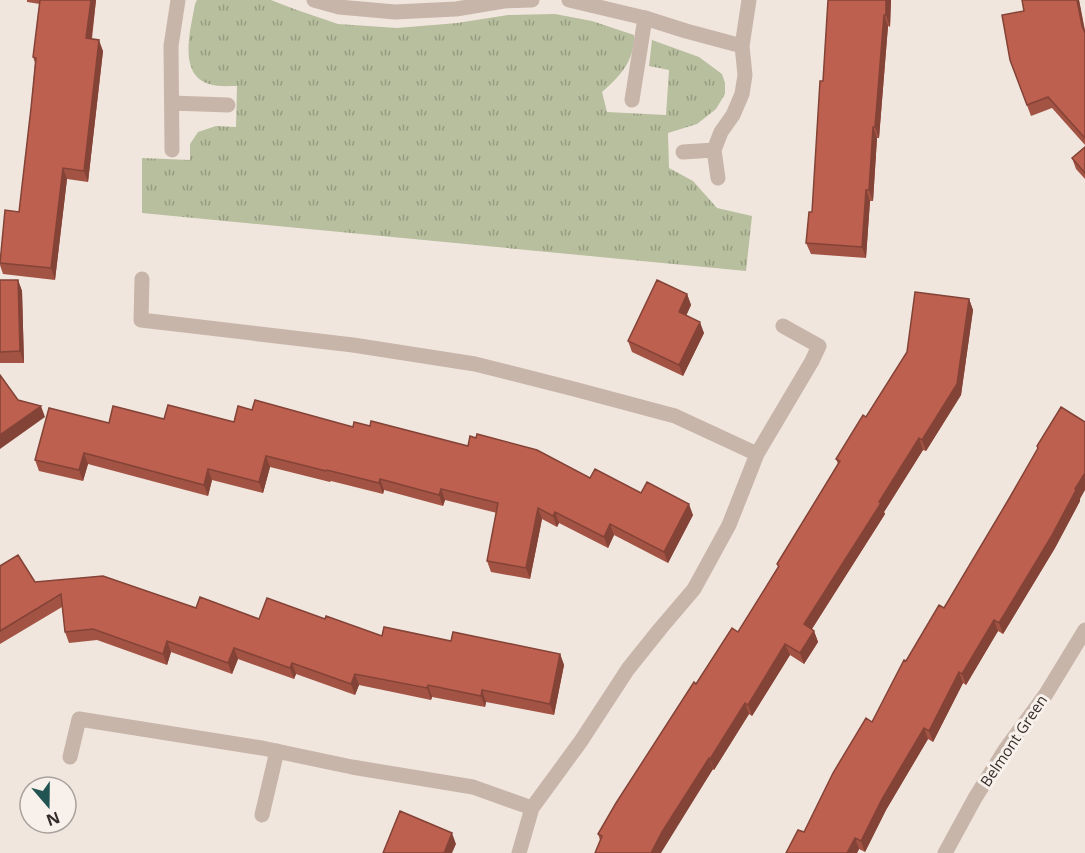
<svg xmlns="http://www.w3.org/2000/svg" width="1085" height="853" font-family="'Open Sans',sans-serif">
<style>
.grass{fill:url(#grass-tufts)}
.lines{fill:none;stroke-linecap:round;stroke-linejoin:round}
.service{stroke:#c8b5aa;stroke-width:15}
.minor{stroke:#c8b5aa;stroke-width:15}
.wall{fill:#a35344}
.shaded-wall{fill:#844337}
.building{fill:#bd604f;stroke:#844337;stroke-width:1.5}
.labels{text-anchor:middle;stroke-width:6;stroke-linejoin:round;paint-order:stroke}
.street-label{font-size:15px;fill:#362c29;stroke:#f8f0ea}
</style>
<defs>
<pattern id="grass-tufts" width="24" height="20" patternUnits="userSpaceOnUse" patternTransform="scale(1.5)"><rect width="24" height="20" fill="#b7bf9e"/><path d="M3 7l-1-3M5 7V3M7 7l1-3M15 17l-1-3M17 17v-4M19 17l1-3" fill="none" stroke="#969b81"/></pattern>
</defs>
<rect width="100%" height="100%" fill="#f1e6de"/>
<path class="grass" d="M197,0h74l23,9 44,15 59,4 60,-5 51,-8 47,-1 37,7 42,14c1,25 -14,42 -32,57l5,20 59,3 3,-45 -20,-4 3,-26 47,17 23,17 3,9v11l-9,15 -19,15 -29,9 1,35 24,13 24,27 35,8 -6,55 -604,-58v-55l48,2v-16l8,-12 18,-6 20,1 1,-41c-9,0 -20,1 -28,-2 -32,-10 -18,-56 -14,-80z"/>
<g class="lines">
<path class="service" d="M632,100l13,-82
M262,815l15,-64"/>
<path class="minor" d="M314,0l25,7 56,5 61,-3 48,-8 28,-1
M569,0l76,18 41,13 56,15
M172,103l56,2
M172,150l-1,-104 7,-46
M683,152l31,-2
M718,178l-4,-28 7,-18 12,-17 9,-21 3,-19 -3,-29 7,-46
M142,279l-1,41 212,25 122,19 99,25 101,27 82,38
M70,757l9,-38 183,29 90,19 121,20 59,21
M519,853l13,-45 49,-67 47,-72 32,-40 34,-40 35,-64 28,-71 55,-93 7,-15 -36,-20
M945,853l30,-55 30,-48 41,-56 39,-64"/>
</g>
<path class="wall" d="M27,0h69l-4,39 11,12 -15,131 -21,-3 -12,101 -52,-6 -3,-9v-9l19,-44 12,-104 4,-45 -2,-6 7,-53 -13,-2z
M828,0h63l-1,27 -2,-1 -9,112h-2l-4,63h-3l-4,57 -55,-4 -5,-11 6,-31 11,-131z
M1022,0h57l6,30v115l-33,-37 -21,8 -21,-56 14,-49z
M1085,147v32l-9,-10 -4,-11z
M0,280h18l4,11 2,72h-24z
M687,294l4,11 -5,10 18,18 -21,43 -51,-24 -4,-11z
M969,299l4,11 -12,85 -35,56 -3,-1 -39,62 1,2 -73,115 2,2 4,11 -14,22 -14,-9 -38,61 -3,-2 -35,56 -1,-1 -47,74 -66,-3 -2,-6 98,-150 42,-52 40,-65 -1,-3 61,-100 -2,-5 30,-42z
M1061,407l19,94 -25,47 -52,86 -5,-3 -32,54 -3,-2 -30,59 -5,-3 -42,71 -21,42 -6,-3 -2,4h-71l18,-21 68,-110 34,-61 38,-53 66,-111 28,-48 -1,-3z
M252,410l101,17 237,51 51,15 52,22 -25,48 -54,-28 -6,13 -49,-25 -2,4 -15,-8 -12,60 -39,-7 -4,-11 10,-48 -52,-13 -2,6 -59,-16 -1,4 -52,-13 -1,1 -60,-15 -7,26 -51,-13 -4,16 -120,-32 -5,17 -44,-10 -4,-11 74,-37 55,-4 70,3z
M0,566l35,16 224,37h66l57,17 69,5 109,13 4,11 -10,50 -68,-13 -1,5 -53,-10 -1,3 -72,-15 -4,10 -59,-21 -2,5 -56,-20 -6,15 -61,-22 -4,13 -70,-25 -28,3 -4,-11 -3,-25 -62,37z"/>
<path class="shaded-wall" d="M91,0h5l-6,49 -4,-11z
M886,0h5l-1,27 -4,-12z
M1077,0h2l6,33 -3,-7z
M884,15l4,11 -9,112 -4,-11z
M99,40l4,11 -15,131 -4,-11z
M873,127l4,11 -4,63 -4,-11z
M63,168l4,11 -12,101 -4,-12z
M866,190l4,11 -4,57 -4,-11z
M18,280l4,11 2,72 -4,-12z
M687,294l4,11 -8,18 -4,-11z
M969,299l4,11 -12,85 -35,56 -4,-11z
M700,322l4,11 -21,43 -4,-11z
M41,406l4,11 -45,32v-14z
M919,438l4,12 -39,62 1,2 -77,121 -4,-11z
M84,453l4,11 -5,17 -4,-11z
M266,456l4,11 -7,26 -4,-11z
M208,469l4,11 -4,16 -4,-11z
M1085,473v17l-5,9v2l-25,47 -52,86 -4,-11 76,-134z
M380,479l4,11 -1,4 -4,-11z
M441,489l4,11 -2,6 -4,-11z
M689,504l4,11 -25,48 -4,-11z
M538,508l4,11 -12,60 -4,-11z
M555,512l4,11 -2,4 -4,-11z
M610,524l4,11 -6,13 -4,-11z
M994,620l4,11 -32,54 -4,-11z
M814,631l4,11 -14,22 -4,-11z
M167,641l4,11 -4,13 -4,-11z
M785,644l5,11 -38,61 -4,-11z
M234,648l4,11 -6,15 -4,-11z
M560,654l4,11 -10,50 -4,-11z
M292,663l4,11 -2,5 -4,-11z
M959,672l4,11 -30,59 -4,-11z
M355,674l4,11 -4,10 -4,-11z
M428,685l4,12 -1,3 -4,-12z
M482,690l4,12 -1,5 -4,-11z
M745,703l4,11 -35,56 -4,-11z
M924,728l4,11 -42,71 -21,42 -4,-11 21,-42z
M709,758l4,11 -52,84h-10l11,-21z
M452,833l4,11 -4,9h-8z
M855,838l4,11 -2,4h-10z"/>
<path class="building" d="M40,0h51l-5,38 13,2 -15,131 -21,-3 -12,100 -51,-5 5,-53 14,2 12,-104 5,-50 -3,-1z
M828,0h58v15h-2l-9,112h-2l-4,63h-3l-4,57 -56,-4 3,-31h3l8,-131h3z
M1022,0h55l5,26 3,7v105l-37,-41 -21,8 -17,-45 -8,-45 22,-4z
M1085,147v26l-13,-15z
M0,280h18l2,71 -20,1z
M657,280l30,14 -8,18 21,10 -21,43 -51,-24z
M915,292l54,7 -12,85 -35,56 -3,-2 -40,64 2,1 -77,121 10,7 -14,22 -15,-9 -37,61 -3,-2 -35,56 -1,-1 -47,74 -11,21h-56l7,-17 -4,-2 18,-31 78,-121 2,2 36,-56 6,4 41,-66 -2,-2 63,-103 -4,-2 27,-44 3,2 41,-65z
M0,375l18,25 23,6 -41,29z
M255,400l98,27 1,-5 16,4 1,-5 97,25 2,-10 6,2 1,-4 60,16 53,28 5,-9 46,24 6,-11 42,22 -25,48 -54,-28 -6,13 -49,-25 -2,4 -15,-8 -12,60 -39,-7 11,-58 -57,-14 -2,6 -59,-16 -1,4 -52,-13 -1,1 -60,-15 -7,26 -51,-13 -4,16 -120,-32 -5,17 -44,-10 14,-52 60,15 4,-17 51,13 4,-14 66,17 4,-16 14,4z
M1061,407l24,15v51l-10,16 1,1 -25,47 -52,86 -5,-3 -32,54 -3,-2 -30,59 -5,-3 -42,71 -21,42 -6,-3 -8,15h-61l12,-23 6,2 29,-59 33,-55 6,4 32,-62 2,1 33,-56 5,3 66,-111 28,-49 -1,-2z
M18,555l17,27 68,-6 93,32 4,-11 59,22 8,-21 58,21 1,-3 56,20 2,-9 67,14 2,-9 107,22 -10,50 -68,-14 -1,6 -53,-11 -1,3 -72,-14 -4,10 -59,-21 -2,5 -56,-20 -6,15 -61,-22 -4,13 -70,-25 -28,3 -4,-38 -61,37v-65z
M400,811l52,22 -8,20h-61z"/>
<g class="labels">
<g class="street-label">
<text transform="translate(1014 741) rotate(-56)" y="5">Belmont Green</text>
</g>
</g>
<g transform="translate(48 805) rotate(160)"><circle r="28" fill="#f8f0ea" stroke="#aaa29d" stroke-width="1.5"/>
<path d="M0-4.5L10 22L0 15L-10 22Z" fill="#225453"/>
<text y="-9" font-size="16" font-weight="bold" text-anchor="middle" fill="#362c29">N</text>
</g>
</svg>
